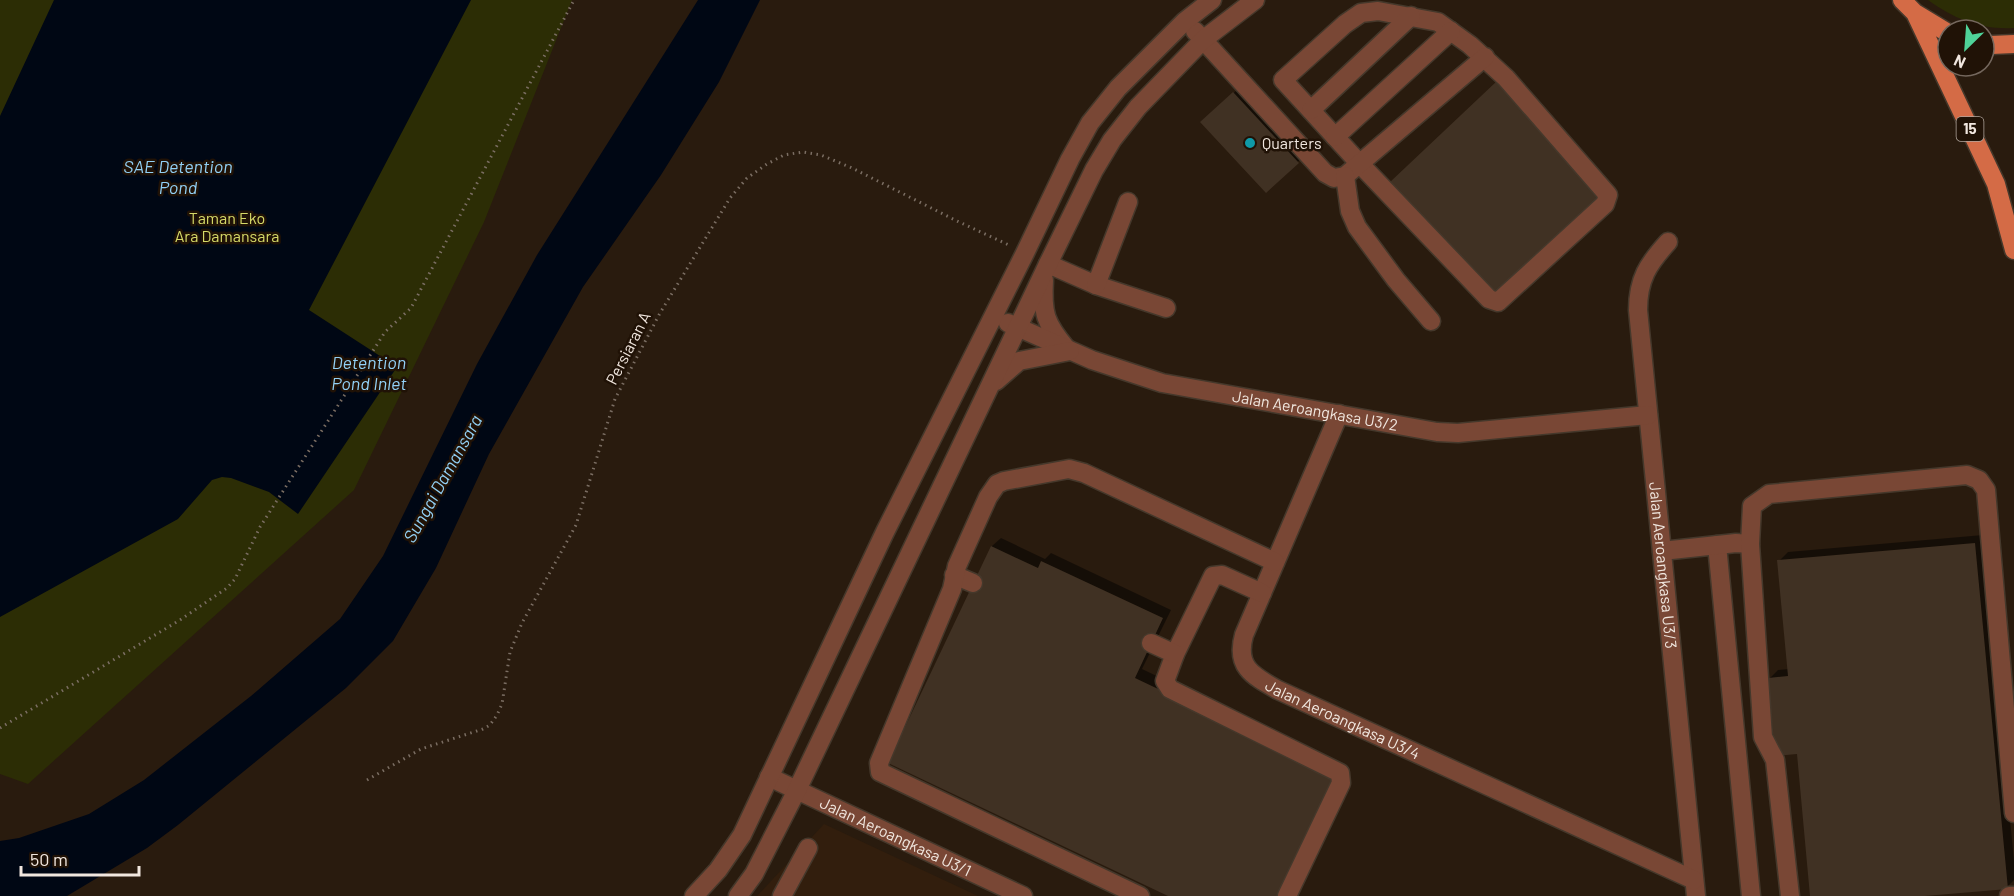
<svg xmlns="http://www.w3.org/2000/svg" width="2014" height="896" font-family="Barlow,sans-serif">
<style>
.built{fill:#321e0d}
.green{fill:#2c2d05}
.water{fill:#000714}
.shadow{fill:#0007}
.building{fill:#403123}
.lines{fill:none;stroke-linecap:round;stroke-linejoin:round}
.minor-casing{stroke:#45382b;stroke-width:21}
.major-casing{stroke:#45382b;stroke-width:21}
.path{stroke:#7b6e63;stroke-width:3;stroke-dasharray:1.5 4.5;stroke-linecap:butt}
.minor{stroke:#794735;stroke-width:18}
.major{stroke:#d46b46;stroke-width:18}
.culture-dot{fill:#0f9aa8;stroke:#201206;stroke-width:2}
.labels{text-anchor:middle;stroke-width:5;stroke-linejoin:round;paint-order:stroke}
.shield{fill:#201206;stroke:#b2a79e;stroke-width:1.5}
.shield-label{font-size:15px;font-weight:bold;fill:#f1e7df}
.poi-label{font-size:16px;fill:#f1e7df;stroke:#201206;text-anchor:start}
.park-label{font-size:16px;fill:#d5d968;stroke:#201206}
.street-label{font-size:16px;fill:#f1e7df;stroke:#201206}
.water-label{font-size:18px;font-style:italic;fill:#92d0f5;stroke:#201206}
</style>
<rect width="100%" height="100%" fill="#291b0e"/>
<path class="built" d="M824,824l154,72h-221z"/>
<path class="green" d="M0,0h572l-88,222 -130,268 -326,294 -28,-10z
M1928,0h86v28c-32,2 -60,-9 -86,-28z"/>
<path class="water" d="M54,0h417l-162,310 88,57 -99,147 -29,-22 -38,-14 -9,-1 -10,3 -34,39 -178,98v-501z
M698,0h62l-41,82 -58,93 -78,112 -94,167 -53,114 -43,73 -47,47 -168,137 -31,23 -80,48h-67v-55l19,-3 70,-24 55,-34 107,-84 89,-77 43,-63 94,-192 60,-109z"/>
<path class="shadow" d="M1238,89l64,69 -36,33 -64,-69z
M1983,535l31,326v19l-7,7 -99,9h-96l-14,-143 -29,-74 9,-9 11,-1 -10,-108 9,-9z
M1001,538l44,21 6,-6 120,57 -29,59 201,95 -63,132h-108l-282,-134 102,-216z"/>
<path class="building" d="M1497,81l106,112 -107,101 -107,-111z
M1233,92l66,71 -33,30 -66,-71z
M1975,543l33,346 -83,7h-115l-13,-142 -22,2 -7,-78 20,-2 -11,-116z
M991,546l47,22 3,-7 122,57 -28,60 200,95 -58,123h-109l-280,-133z"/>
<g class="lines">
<defs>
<g id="minor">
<path d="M1378,11l60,11 32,23 36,33 102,117 -3,9 -107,98 -9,-3 -129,-135 -77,-84 62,-56 16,-11z"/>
<path d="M1195,31l130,142 9,5 11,-2 140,-119"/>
<path d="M1311,110l100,-94"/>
<path d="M1335,137l116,-106"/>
<path d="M1345,176l5,35 7,16 39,53 35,41"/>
<path id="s1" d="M1668,242c-20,22 -30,37 -30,68l58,586"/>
<path d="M1048,264l48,21 70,23"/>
<path d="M1044,280c-2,33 1,43 22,68"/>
<path d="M1096,285l32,-83"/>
<path id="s2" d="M1008,323l84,37 70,23 275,49 21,1 190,-18"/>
<path d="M996,381l23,-20 51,-10"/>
<path id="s3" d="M1339,414l-95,221c-9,32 9,41 34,55l416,190"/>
<path d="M1717,545l34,351"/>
<path d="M1662,551l74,-8 14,1"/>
<path d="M954,575l19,8"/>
<path d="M1262,593l-40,-18 -9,1 -38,78 -10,27 5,8 170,84 1,10 -54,113"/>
<path d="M1151,643l24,11"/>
<path id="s4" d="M769,777l254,119"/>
<path d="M694,896l24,-26 24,-35 143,-303 140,-279 45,-94 20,-36 28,-35 67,-67 27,-21"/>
<path d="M738,896l16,-22 43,-84 251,-526 46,-94 18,-30 26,-33 66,-68 51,-39"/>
<path d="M782,896l26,-48"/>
<path d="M1140,896l-260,-124 -1,-9 73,-174 5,-23 31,-69 9,-13 7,-3 65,-12 15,4 191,89"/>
<path d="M1790,896l-15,-136 -12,-23 -13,-193 2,-38 17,-12 198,-19 12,5 7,10 28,323"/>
<path d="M2009,896h5"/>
</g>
<path id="major" d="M1902,0l13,13 33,20
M1915,13l81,171 18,66
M1984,43l7,2 23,-1"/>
</defs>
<use href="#minor" class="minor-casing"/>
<use href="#major" class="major-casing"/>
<path class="path" d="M0,728l180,-108 47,-32 8,-9 25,-52 125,-195 26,-24 163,-308
M367,780l54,-31 62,-20 7,-4 7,-10 5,-11 8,-52 12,-29 54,-98 39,-126 45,-86 70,-115 17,-20 20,-14 17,-9 19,-3 18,3 31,13 105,53 54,25"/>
<use href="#minor" class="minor"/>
<use href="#major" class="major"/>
</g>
<circle class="culture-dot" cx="1250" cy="143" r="6"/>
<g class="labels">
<rect class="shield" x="1956.5" y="117" width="27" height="24" rx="4.5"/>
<g class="shield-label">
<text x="1970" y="134">15</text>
</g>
<g class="poi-label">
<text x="1262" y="149">Quarters</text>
</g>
<g class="park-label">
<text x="227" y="224">Taman Eko<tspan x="227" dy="18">Ara Damansara</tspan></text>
</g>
<g class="street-label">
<text transform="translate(628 348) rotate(-63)" y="6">Persiaran A</text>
<text dy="6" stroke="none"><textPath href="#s2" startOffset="321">Jalan Aeroangkasa U3/2</textPath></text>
<text dy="6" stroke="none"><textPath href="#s1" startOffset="333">Jalan Aeroangkasa U3/3</textPath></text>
<text dy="6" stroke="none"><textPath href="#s3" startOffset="384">Jalan Aeroangkasa U3/4</textPath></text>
<text dy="6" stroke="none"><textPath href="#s4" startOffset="140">Jalan Aeroangkasa U3/1</textPath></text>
</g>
<g class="water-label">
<text x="178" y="173">SAE Detention<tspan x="178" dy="21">Pond</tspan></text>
<text x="369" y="369">Detention<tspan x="369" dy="21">Pond Inlet</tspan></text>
<text transform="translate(443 479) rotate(-61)" y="6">Sungai Damansara</text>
</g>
</g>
<g transform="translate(1966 48) rotate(205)"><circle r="28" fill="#201206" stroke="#74675d" stroke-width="1.5"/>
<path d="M0-4.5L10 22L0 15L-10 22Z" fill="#4fd399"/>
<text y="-9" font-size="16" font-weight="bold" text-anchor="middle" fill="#f1e7df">N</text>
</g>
<path d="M21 866v9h118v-9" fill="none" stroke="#f1e7df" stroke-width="3"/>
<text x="30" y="866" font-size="18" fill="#f1e7df" stroke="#201206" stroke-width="4.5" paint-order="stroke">50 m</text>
</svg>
